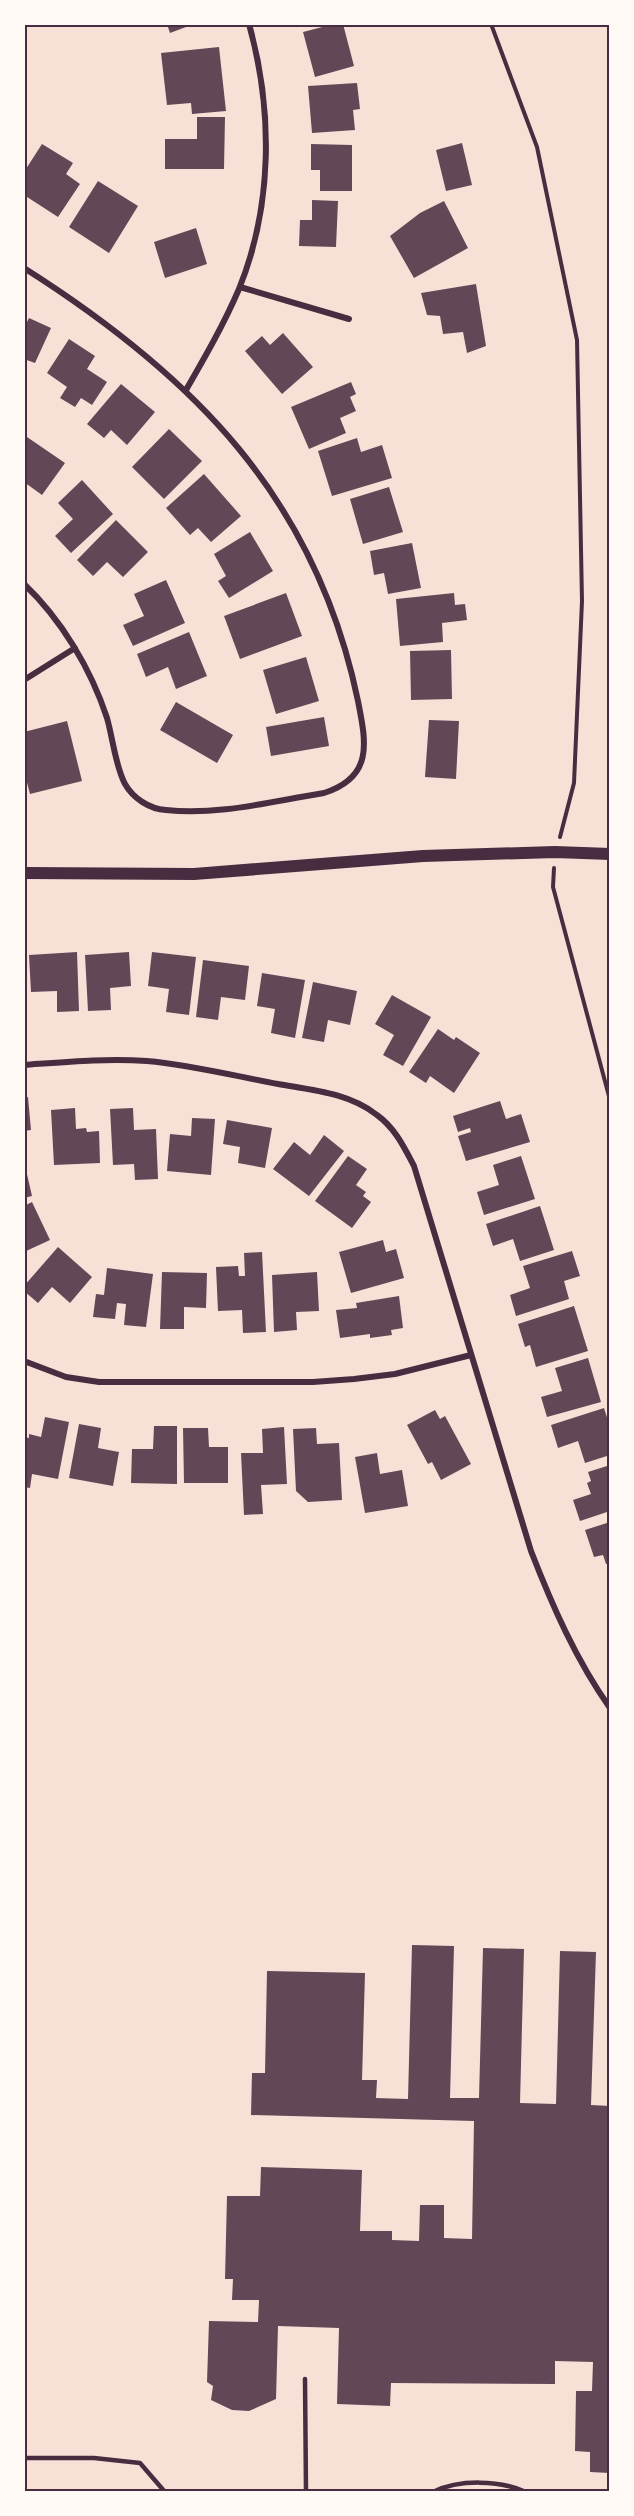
<svg xmlns="http://www.w3.org/2000/svg" width="634" height="2516" font-family="'Roboto Serif',serif">
<style>
.building{fill:#644757}
.lines{fill:none;stroke-linecap:round;stroke-linejoin:round}
.path{stroke:#4a2c40;stroke-width:4}
.service{stroke:#4a2c40;stroke-width:4.5}
.minor{stroke:#4a2c40;stroke-width:6}
.secondary{stroke:#4a2c40;stroke-width:12}
.neatline{fill:none;stroke:#4a2c40;stroke-width:2}
</style>
<rect width="100%" height="100%" fill="#f7e1d7"/>
<path class="building" d="M167,24h27l-24,9z
M334,24h9l11,42 -39,11 -12,-45z
M219,47l7,64 -34,3 -1,-11 -24,2 -6,-52z
M357,83l3,26 -7,1 2,20 -43,3 -4,-47z
M197,117h28l-1,52h-59v-30h32z
M462,143l10,42 -26,6 -10,-41z
M42,144l31,19 -7,11 14,10 -22,33 -34,-22v-23z
M311,144l41,1v46h-32v-21h-9z
M98,181l40,25 -29,47 -40,-26z
M312,200l26,1 -2,46 -37,-1 1,-26h12z
M444,201l24,47 -54,30 -24,-42 30,-23z
M196,228l11,36 -42,14 -11,-36z
M476,284l10,62 -19,7 -4,-21 -20,2 -3,-18 -13,-1 -6,-22z
M29,318l22,10 -16,35 -11,-4v-38l3,1z
M283,333l30,34 -31,27 -37,-43 17,-15 8,9z
M69,339l26,17 -8,13 20,13 -15,23 -11,-7 -6,9 -15,-9 7,-11 -20,-14z
M351,382l5,12 -6,3 6,14 -16,7 6,15 -37,16 -18,-42z
M121,384l34,28 -28,33 -16,-15 -7,8 -17,-14z
M169,429l33,32 -38,38 -32,-32z
M27,437l38,26 -23,32 -18,-13v-41z
M357,438l4,14 21,-7 10,33 -60,18 -14,-45z
M204,474l37,42 -30,26 -13,-14 -8,7 -24,-27z
M82,480l31,34 -42,39 -16,-17 18,-17 -15,-16z
M389,487l14,45 -40,12 -13,-45z
M116,520l32,32 -25,25 -16,-15 -14,14 -16,-16z
M250,532l23,39 -44,27 -11,-17 8,-5 -12,-22z
M412,543l9,45 -33,6 -4,-21 -10,2 -4,-24z
M166,580l19,43 -52,23 -10,-21 21,-9 -10,-22z
M286,593l16,43 -62,23 -16,-43z
M454,593l1,12 10,-1 2,16 -25,3 1,19 -43,4 -4,-47z
M189,632l18,44 -31,13 -8,-22 -22,10 -9,-23z
M451,650l1,49 -41,1 -1,-49z
M306,657l13,44 -43,13 -13,-44z
M176,702l57,33 -16,28 -57,-33z
M324,717l5,29 -58,10 -5,-29z
M429,720l30,1 -3,58 -31,-2z
M67,721l15,60 -52,13 -6,-23v-39z
M77,952l2,59 -22,1v-21l-26,1 -2,-37z
M129,952l2,34 -21,2 1,22 -23,1 -3,-56z
M152,952l44,5 -7,58 -23,-3 3,-23 -21,-3z
M203,960l46,6 -4,34 -24,-3 -3,23 -22,-3z
M262,973l43,7 -10,58 -24,-5 4,-24 -18,-3z
M313,982l44,9 -7,34 -22,-5 -4,22 -22,-4z
M392,995l39,22 -28,49 -20,-11 11,-20 -19,-11z
M438,1029l16,11 2,-3 24,16 -26,40 -24,-17 -4,7 -17,-11z
M28,1097l3,33 -7,1v-33z
M500,1101l6,18 15,-5 9,28 -64,19 -8,-25 13,-4 -1,-4 -12,4 -5,-16z
M75,1108l1,21 10,-1 1,4 12,-1 1,32 -46,2 -3,-55z
M133,1108l1,22 22,-1 2,50 -23,1 -1,-16 -21,1 -3,-56z
M192,1118l23,1 -4,56 -44,-4 3,-37 21,2z
M227,1120l45,8 -7,40 -27,-5 2,-16 -17,-3z
M324,1135l20,16 -35,45 -36,-27 21,-27 16,13z
M348,1156l19,13 -11,16 10,7 -3,4 8,6 -19,26 -37,-27z
M521,1156l14,43 -51,16 -7,-23 22,-7 -6,-20z
M24,1161l8,35 -8,2z
M32,1202l18,38 -26,12v-46z
M540,1206l14,44 -34,11 -7,-22 -20,7 -7,-22z
M383,1240l3,12 10,-3 8,29 -53,15 -12,-41z
M58,1247l34,30 -22,26 -18,-16 -14,16 -14,-12v-5z
M572,1251l8,25 -16,5 5,18 -53,17 -6,-21 20,-7 -7,-22z
M262,1252l4,80 -23,1 -1,-23 -24,1 -2,-44 22,-1 1,10h6l-1,-23z
M107,1268l46,6 -7,53 -22,-2 2,-21 -9,-1 -2,16 -22,-2 3,-23 8,1z
M162,1272l45,1 -1,35 -22,-1v22h-24z
M317,1272l2,39 -23,1 1,18 -23,2 -2,-57z
M399,1296l4,32 -12,2 1,5 -22,3v-4l-30,4 -4,-28 21,-2 -1,-5z
M574,1306l14,45 -52,16 -6,-22 -5,2 -7,-23z
M588,1358l13,44 -54,15 -6,-20 21,-6 -7,-23z
M604,1408l6,19v28l-25,8 -7,-22 -20,7 -7,-23z
M435,1410l5,9 5,-3 26,48 -30,16 -9,-18 -4,2 -21,-39z
M45,1417l24,5 -11,57 -26,-5 -2,14 -6,-1v-50l5,1v-4l12,3z
M79,1424l22,4 -3,20 21,4 -6,34 -44,-8z
M154,1426h23v58l-46,-1 1,-34h21z
M284,1427l3,57 -26,1 2,29 -19,1 -3,-62h22l-1,-24z
M183,1428h25l1,19h19v36h-44z
M316,1428l1,16 22,-1 3,57 -34,2 -12,-11 -3,-62z
M377,1453l3,21 22,-4 6,36 -43,7 -10,-56z
M610,1465v46l-30,10 -7,-21 18,-6 -4,-11 4,-2 -3,-9z
M610,1522v41l-4,1 -3,-9 -9,2 -9,-27z
M412,1945l42,1 -4,152h29l4,-150 41,1 -4,154 36,1 4,-153 36,1 -5,153 19,1v367l-20,-1v-20l-15,-1 1,-60h16l1,-29 -38,-1v23l-164,-1 -1,23 -53,-2 2,-76 -61,-2 -2,73 -27,12 -17,-1 -21,-10 2,-14 -6,-4 2,-61 49,1 1,-22h-27l1,-21h-8l2,-83h33l1,-29 101,3 -2,61h32v9l27,1 1,-36h24v33l28,1 2,-118 -223,-6 1,-42h13l2,-102 98,2 -3,107h15l-1,18 32,1z"/>
<g class="lines">
<path class="path" d="M491,24l46,123 40,193 5,261 -8,182 -14,54
M554,868l-1,19 57,213"/>
<path class="service" d="M305,2379l1,113
M24,2458h70l46,5 25,29
M433,2492c26,-13 67,-12 93,0"/>
<path class="minor" d="M24,268c169,107 292,230 334,433 8,41 16,76 -34,92 -52,8 -106,23 -158,17 -17,-1 -33,-12 -41,-26 -10,-19 -12,-45 -18,-66 -16,-49 -46,-99 -83,-134
M240,287l109,32
M186,390c19,-33 38,-66 53,-101 34,-84 34,-179 10,-265
M24,680l51,-32
M24,1065c41,-3 82,-7 123,-4 44,4 88,15 131,23 34,6 71,9 99,31 18,13 27,32 37,51l117,385c21,54 45,109 79,157
M24,1361l42,16 33,5h214l41,-3 41,-5 76,-19"/>
<path class="secondary" d="M24,873l170,1 229,-18 132,-4 55,2"/>
</g>
<rect width="634" height="2516" fill="none" stroke="#fffaf5" stroke-width="51"/>
<rect x="26" y="26" width="582" height="2464" class="neatline"/>
</svg>
